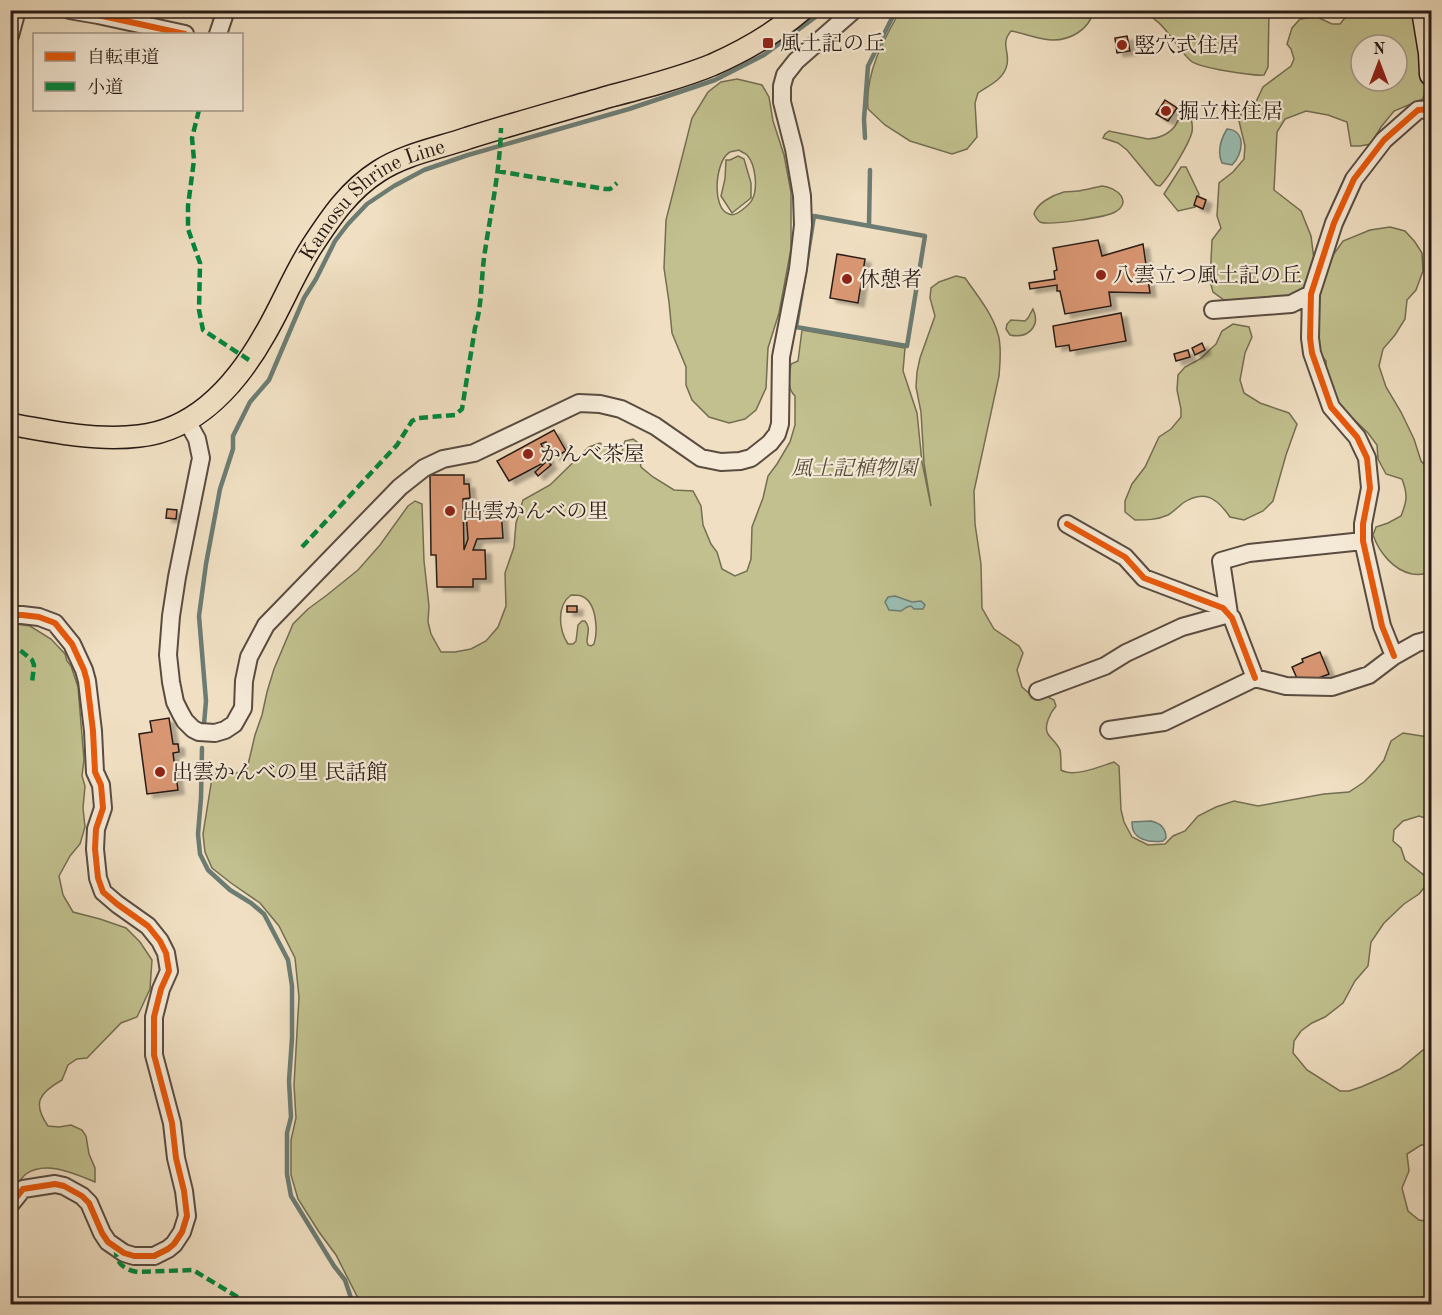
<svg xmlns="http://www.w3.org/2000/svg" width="1442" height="1315" font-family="'Old Standard TT','Noto Serif JP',serif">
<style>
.green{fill:#c1c08e;stroke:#746e52;stroke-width:1.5;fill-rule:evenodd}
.water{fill:#9abdb1;stroke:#6c7c73;stroke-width:1.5}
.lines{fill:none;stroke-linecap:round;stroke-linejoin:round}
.stream{stroke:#6c7c73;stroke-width:4.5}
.building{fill:#d99672;stroke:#281b16;stroke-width:1.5;filter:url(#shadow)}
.minor-casing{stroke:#5a4c41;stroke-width:20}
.major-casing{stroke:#281b16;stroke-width:24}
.highway-casing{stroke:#281b16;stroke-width:27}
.minor{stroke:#f5ead7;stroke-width:16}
.major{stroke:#f0dfc2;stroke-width:21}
.highway{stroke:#f0dfc2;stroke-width:24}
.quiet{stroke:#00873e;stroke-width:4.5;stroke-dasharray:9 4.5;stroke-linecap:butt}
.cycleway-casing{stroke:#f5ead7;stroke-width:10}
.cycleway{stroke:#e8590c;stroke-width:6}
.poi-dot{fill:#8f2418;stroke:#f5ead7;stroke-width:2}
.labels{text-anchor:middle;stroke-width:4.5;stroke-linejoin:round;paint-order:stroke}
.poi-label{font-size:21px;fill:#281b16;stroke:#f5ead7;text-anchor:start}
.street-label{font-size:21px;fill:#281b16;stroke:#f5ead7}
.park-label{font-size:21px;font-style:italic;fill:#564d3a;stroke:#f5ead7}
</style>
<defs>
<filter id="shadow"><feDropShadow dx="6" dy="4" stdDeviation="1.5" flood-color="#0004"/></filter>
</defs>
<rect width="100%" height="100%" fill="#f0dfc2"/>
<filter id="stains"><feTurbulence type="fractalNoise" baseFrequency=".00333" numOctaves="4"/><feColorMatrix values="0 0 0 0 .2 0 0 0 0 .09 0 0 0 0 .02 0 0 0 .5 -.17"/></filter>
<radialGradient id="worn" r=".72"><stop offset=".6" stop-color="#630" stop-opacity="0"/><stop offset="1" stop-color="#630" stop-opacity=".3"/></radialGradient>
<path class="green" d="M900,11v-1l204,1 -11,1c-4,18 -23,28 -40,28 -14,0 -29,-7 -42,-9 -12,14 1,23 -5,37 -4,12 -18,18 -28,25l-3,10 2,34 -10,12 -15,5 -42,-13 -25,-16 -17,-16c-3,-36 15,-68 32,-98z
M1136,11h133l-1,56 -4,8c-11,1 -65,-7 -73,-14 -20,-18 -26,-44 -55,-50z
M1355,11h63l8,73 -3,15 -29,12 -13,16 -10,17 -11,2h-9l-4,-24 -19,-7 -22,-4 -21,8 -8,13 -3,58 27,21 10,25 4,31 -10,24 -16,7 -46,4 -19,-2 -11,-8 -3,-11 2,-41 9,-12 -4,-12 2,-33 14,-11 11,-13 1,-13 -6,-25 2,-7 14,-10 8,-17 28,-21 3,-7 -3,-10 -4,-5 5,-16 8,-9 17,-2 15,7h8l9,-11zM1361,45h36v36h-36z
M737,79l25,6 7,12 4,24 11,34 7,37v57l-12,64 -11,35 -2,40 -10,22 -11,9 -16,4 -20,-6 -17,-17 -6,-15v-18l-14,-34 -3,-31 -5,-34 2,-48 26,-102 16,-26 13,-10zM739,150c2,2 6,3 8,5 9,10 11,34 5,45 -2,4 -6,7 -10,10 -4,3 -8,6 -13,4 -18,-5 -14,-54 1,-62 2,-1 6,-1 9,-2z
M1183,113h5c4,6 5,12 4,19 -3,12 -23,45 -32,54l-4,-1 -29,-35 -9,-7 -15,-5 2,-4 4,-3 39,8c10,0 21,-5 27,-13 3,-5 4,-9 8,-13z
M738,156l6,3 7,24v15l-19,15 -11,-17 4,-17 1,-19h4z
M1181,167h5l13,27 -4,13 -17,4 -14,-17z
M1102,186c15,1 31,16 13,26 -8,5 -66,14 -75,10 -3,-2 -4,-4 -6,-8 3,-11 19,-19 30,-22 6,-1 13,0 19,-2 7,-1 13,-3 19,-4z
M1390,227l15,4 10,11 7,11 1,18 -7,19 -9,10 -2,19 -10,16 -12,14 -4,17 7,21 15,25 13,27 7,22 10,10v102c-5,1 -13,2 -19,1 -19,-4 -33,-22 -39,-39l3,-8 12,-4 13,-7c6,-15 7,-21 1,-37l-16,-5 -8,-15 -1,-14 -9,-12 -33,-32 -9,-23v-17l-5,-6 -5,-14 5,-55 10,-28 12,-17 27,-11z
M956,276l9,2c12,17 27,35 33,56 4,13 2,29 1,42l-25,115 1,33 6,40 1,44 12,21 25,17 4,7 -6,17 5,17 8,7 16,2 8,4 2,6c-5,6 -13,20 -8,28 3,5 9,9 12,16 1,5 1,14 1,20 13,8 40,-4 53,-8l5,4 2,44 3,12 8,15 16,8 17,-1 8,-8 12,-5 13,-15 18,-9 18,-6 24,5 66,-12 25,-2 15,-10 11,-11 9,-11 7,-19 12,-8 25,4 3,3v80l-12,-4 -16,5 -9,9 -1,11 8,7 4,12 20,16 2,8 -8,10 -15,10 -20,19 -13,19 -3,24 -13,15 -12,22 -18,14 -13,6 -11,8 -7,10 -1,12 14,17 33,21h9l12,-4 23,-10 16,-8 23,-19 8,-1v96h-10l-14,9 2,17 -7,17 6,23 11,9 12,2v82h-1070l-25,-49 -17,-23 -21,-33 -7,-24v-35l5,-22 -2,-33 5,-88 -4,-39 -16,-32 -19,-23 -29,-20 -19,-15 -7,-16 -2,-18 9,-56 7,-7 15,3 13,-5 8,-34 7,-20 5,-23 7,-23 19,-45 15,-15 19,-14 31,-25 22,-25 28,-39 7,-5 7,3 2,57 5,45 -1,16 3,12 10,18h14l16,-3 15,-8 12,-14 8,-21 -1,-33 9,-26 2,-24 7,-23 27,-15 39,-38 11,-4 16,12 5,-1 4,-13 8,-2 4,3 4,25 12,10 21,13 19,1 8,15 2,19 8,19 6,8 5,17 13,7 12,-5 4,-12 1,-32 11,-29 5,-22 9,-12 13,-22 5,-17v-29c-9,-9 -6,-20 -4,-32l7,-3 4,-31 103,18 -2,23 14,42 5,49 9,44 -7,-43 -3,-51 -5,-25 1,-15 3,-14 15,-42 -5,-18 1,-10 8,-6zM571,595c2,0 8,0 10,1 16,5 17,35 13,48l-3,2 -3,-1 -1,-3c0,-8 4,-14 -2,-21h-3l-4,4 -2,16 -3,3h-5c-9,-14 -12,-38 3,-49z
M1033,309c8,17 -5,30 -23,26l-4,-6 1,-5 4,-4 14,1 3,-3z
M1233,324l16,3 3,10 -7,16 -5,27 4,13 16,10 29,10 8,11 -11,31 -13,46 -10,10 -19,9 -14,-3c-13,-19 -26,-28 -47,-14 -5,4 -10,9 -15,12 -11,5 -22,5 -33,5l-10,-8v-11l7,-17 13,-17 14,-30 12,-8 10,-12v-8l-4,-19 1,-15 7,-8 15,-8 16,-15 6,-13z
M16,624l14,2 21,13 14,15 2,7 4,5 7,21 6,73 -2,16 3,10 -2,22 2,19 -5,17 -10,12 -11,20 4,19 10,17 27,7 26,9 14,14 12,18 -2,29 -13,28 -16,6 -34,35 -10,1 -9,6 -6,15c-23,13 -30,23 -14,46l11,1 12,-2 11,5 4,6 3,18 6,14v14c-20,-8 -49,-22 -69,-8 -6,5 -11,13 -15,19l-1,-568z"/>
<path class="water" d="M1227,129c20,1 16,26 5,36l-10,-2c-5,-11 -1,-24 5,-34z
M895,596l17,6 9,-1 4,4 -2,4h-9l-3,-3 -4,1 -6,4 -12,-1 -4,-8 3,-5z
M1151,821c9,2 15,7 15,17l-3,3c-13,2 -32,-1 -31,-19z"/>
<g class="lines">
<path class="stream" d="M865,138l-1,-19 4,-53 28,-56
M814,216l111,20 -18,110 -111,-19z
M869,225l1,-55
M204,724l2,-23 -7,-85 7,-52 14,-75 13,-40v-13l17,-34 19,-22 35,-82 12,-19 19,-38 13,-17 19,-20 27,-18 30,-16 44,-15 161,-46 86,-29 49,-25 61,-45
M202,748l-1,50 -3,36 2,20 8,16 22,20 21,13 13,11 24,46 4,26v52l-3,43 2,36 -4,16v41l4,22 43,70 11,14 8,24"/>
</g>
<path class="building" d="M1127,36l3,15 -13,2 -2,-15z
M1165,100l12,8 -9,13 -12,-7z
M1197,196l9,4 -3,9 -9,-4z
M1098,240l4,16 41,-12 7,49 -41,-1 2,14 -46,8 -5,-23h-3v-6l-27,4 -1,-6 26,-4 -1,-8 3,-1 -4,-22z
M837,254l28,5 -7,44 -28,-5z
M1121,313l5,28 -56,10 -1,-6 -13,2 -3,-21z
M1202,343l3,7 -10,5 -3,-7z
M1188,350l2,7 -14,4 -2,-7z
M554,430l12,21 -11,6 -9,-15 -5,2 8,16 -40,21 -12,-20z
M547,461l4,4 -13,11 -3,-4z
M430,475h34v9h5l1,14 -7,1 1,51 4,-11 -2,-27 35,-2 2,28 -26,1 -4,11h12l1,29h-13v8h-36l-1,-32h-5z
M167,509l10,1 -1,9 -10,-1z
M567,606h10v6h-10z
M1320,652l9,22 -29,11 -8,-18 11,-5 -1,-3z
M169,718l4,26h5l1,8 -6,1 5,37 -31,4 -8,-60 13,-2 -2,-11z"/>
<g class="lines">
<defs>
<path id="minor" d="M69,10l29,5 87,19
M218,34l8,-24
M10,36l7,-26
M1213,310l78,-6 20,-10
M187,421l10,18 4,19 -24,119 -6,39 -3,39 3,27 4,20 6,12 4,7 8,8 6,3 16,1 10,-3 9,-6 9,-16 1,-27 5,-24 17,-32 134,-138 24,-19 19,-9 31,-6 105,-50 21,1 21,5 34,17 46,32 20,4 19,-1 11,-3 19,-15 7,-9 3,-10 1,-67 17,-88 5,-44 -1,-29 -8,-47 -12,-47v-16l3,-11 11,-14 58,-51
M1067,524l58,33 19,21 79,30 9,10 23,60
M10,615h12l17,2 16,6 17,21 12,26 3,11 6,50 2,41 6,13 2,23 -7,21 -1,20 3,29 5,14 14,12 31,22 12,15 6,12 3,18 -8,18 -7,28v38l18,68 4,35 8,33 3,25 -5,16 -8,12 -6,5 -14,7h-20l-10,-3 -16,-11 -6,-9 -13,-30 -7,-7 -18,-10 -9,-2 -32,5 -13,16
M1394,656l-12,-30 -19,-85v-17l7,-36 -3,-30 -10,-21 -26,-30 -19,-54 -2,-15 1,-44 23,-71 20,-44 30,-39 34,-30 14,-1
M1038,691l67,-25 21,-13 56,-26 47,-13 -8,-53 28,-8 114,-12
M1109,730l55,-8 91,-44 31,8 46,1 37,-12 25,-19 23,-13 15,-4"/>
<g id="major">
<path id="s1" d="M10,424c42,8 87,17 129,12 58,-6 99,-54 126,-102 17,-29 29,-60 47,-88 19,-29 37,-56 67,-75 26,-17 60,-23 89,-33 48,-15 95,-28 143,-42 34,-9 69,-18 101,-31 32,-14 63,-32 90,-55"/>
</g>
<path id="highway" d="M1424,10l7,43 1,21"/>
</defs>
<use href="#minor" class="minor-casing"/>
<use href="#major" class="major-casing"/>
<use href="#highway" class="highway-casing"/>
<use href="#minor" class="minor"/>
<use href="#major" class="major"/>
<use href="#highway" class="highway"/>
<path class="quiet" d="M199,110l-7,28 2,22 -6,46v23l12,34 -1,47 4,20 46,30
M497,171l108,18h5l7,-6
M302,547l95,-102 15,-24 6,-3 37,-3 7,-6 13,-81c7,-22 6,-47 9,-70 6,-43 16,-86 17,-130
M10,642l22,18 2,5 -2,18
M116,1248c-1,15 8,22 22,24l55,-2 56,34"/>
<defs>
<path id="cycleway" d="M69,10l29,5 87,19
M1067,524l58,33 19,21 79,30 9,10 23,60
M10,615h12l17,2 16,6 17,21 12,26 3,11 6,50 2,41 6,13 2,23 -7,21 -1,20 3,29 5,14 14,12 31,22 12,15 6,12 3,18 -8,18 -7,28v38l18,68 4,35 8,33 3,25 -5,16 -8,12 -6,5 -14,7h-20l-10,-3 -16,-11 -6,-9 -13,-30 -7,-7 -18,-10 -9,-2 -32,5 -13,16
M1394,656l-12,-30 -19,-85v-17l7,-36 -3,-30 -10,-21 -26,-30 -19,-54 -2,-15 1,-44 23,-71 20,-44 30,-39 34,-30 14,-1"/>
</defs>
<use href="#cycleway" class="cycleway-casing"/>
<use href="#cycleway" class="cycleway"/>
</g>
<g class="poi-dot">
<rect x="762" y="37" width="12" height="12" rx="3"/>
<circle cx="1122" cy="45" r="6"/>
<circle cx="1166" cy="111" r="6"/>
<circle cx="1101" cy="275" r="6"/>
<circle cx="847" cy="279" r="6"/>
<circle cx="528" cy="454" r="6"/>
<circle cx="450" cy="511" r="6"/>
<circle cx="160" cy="772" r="6"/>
</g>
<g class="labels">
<g class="poi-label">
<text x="780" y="50">風土記の丘</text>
<text x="1134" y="52">竪穴式住居</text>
<text x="1178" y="118">掘立柱住居</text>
<text x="1113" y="282">八雲立つ風土記の丘</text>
<text x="859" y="286">休憩者</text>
<text x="540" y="461">かんべ茶屋</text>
<text x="462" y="518">出雲かんべの里</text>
<text x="172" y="779">出雲かんべの里 民話館</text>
</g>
<g class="street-label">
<text dy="7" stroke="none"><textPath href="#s1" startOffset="477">Kamosu Shrine Line</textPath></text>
</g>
<g class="park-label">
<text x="854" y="475">風土記植物園</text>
</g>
</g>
<rect width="1442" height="1315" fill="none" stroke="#f0dfc2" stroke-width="36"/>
<rect x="12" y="12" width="1418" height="1291" fill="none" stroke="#281b16" stroke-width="3"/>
<rect x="18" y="18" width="1406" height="1279" fill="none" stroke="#281b16" stroke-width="1.5"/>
<rect x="33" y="33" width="210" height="78" fill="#f5ead7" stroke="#a3978a" stroke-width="1.5"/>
<rect x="45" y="52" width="30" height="9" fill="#e8590c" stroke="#a3978a" stroke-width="1.5"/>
<text x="87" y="63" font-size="18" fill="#281b16">自転車道</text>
<rect x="45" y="82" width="30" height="9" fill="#00873e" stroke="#a3978a" stroke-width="1.5"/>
<text x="87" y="93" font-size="18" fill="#281b16">小道</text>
<g transform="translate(1379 63)"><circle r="28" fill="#f5ead7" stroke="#a3978a" stroke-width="1.5"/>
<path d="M0-4.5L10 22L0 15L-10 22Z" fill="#8f2418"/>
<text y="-9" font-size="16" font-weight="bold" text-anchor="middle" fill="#281b16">N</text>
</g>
<rect width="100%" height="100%" filter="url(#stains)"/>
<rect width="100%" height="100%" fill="url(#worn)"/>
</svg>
